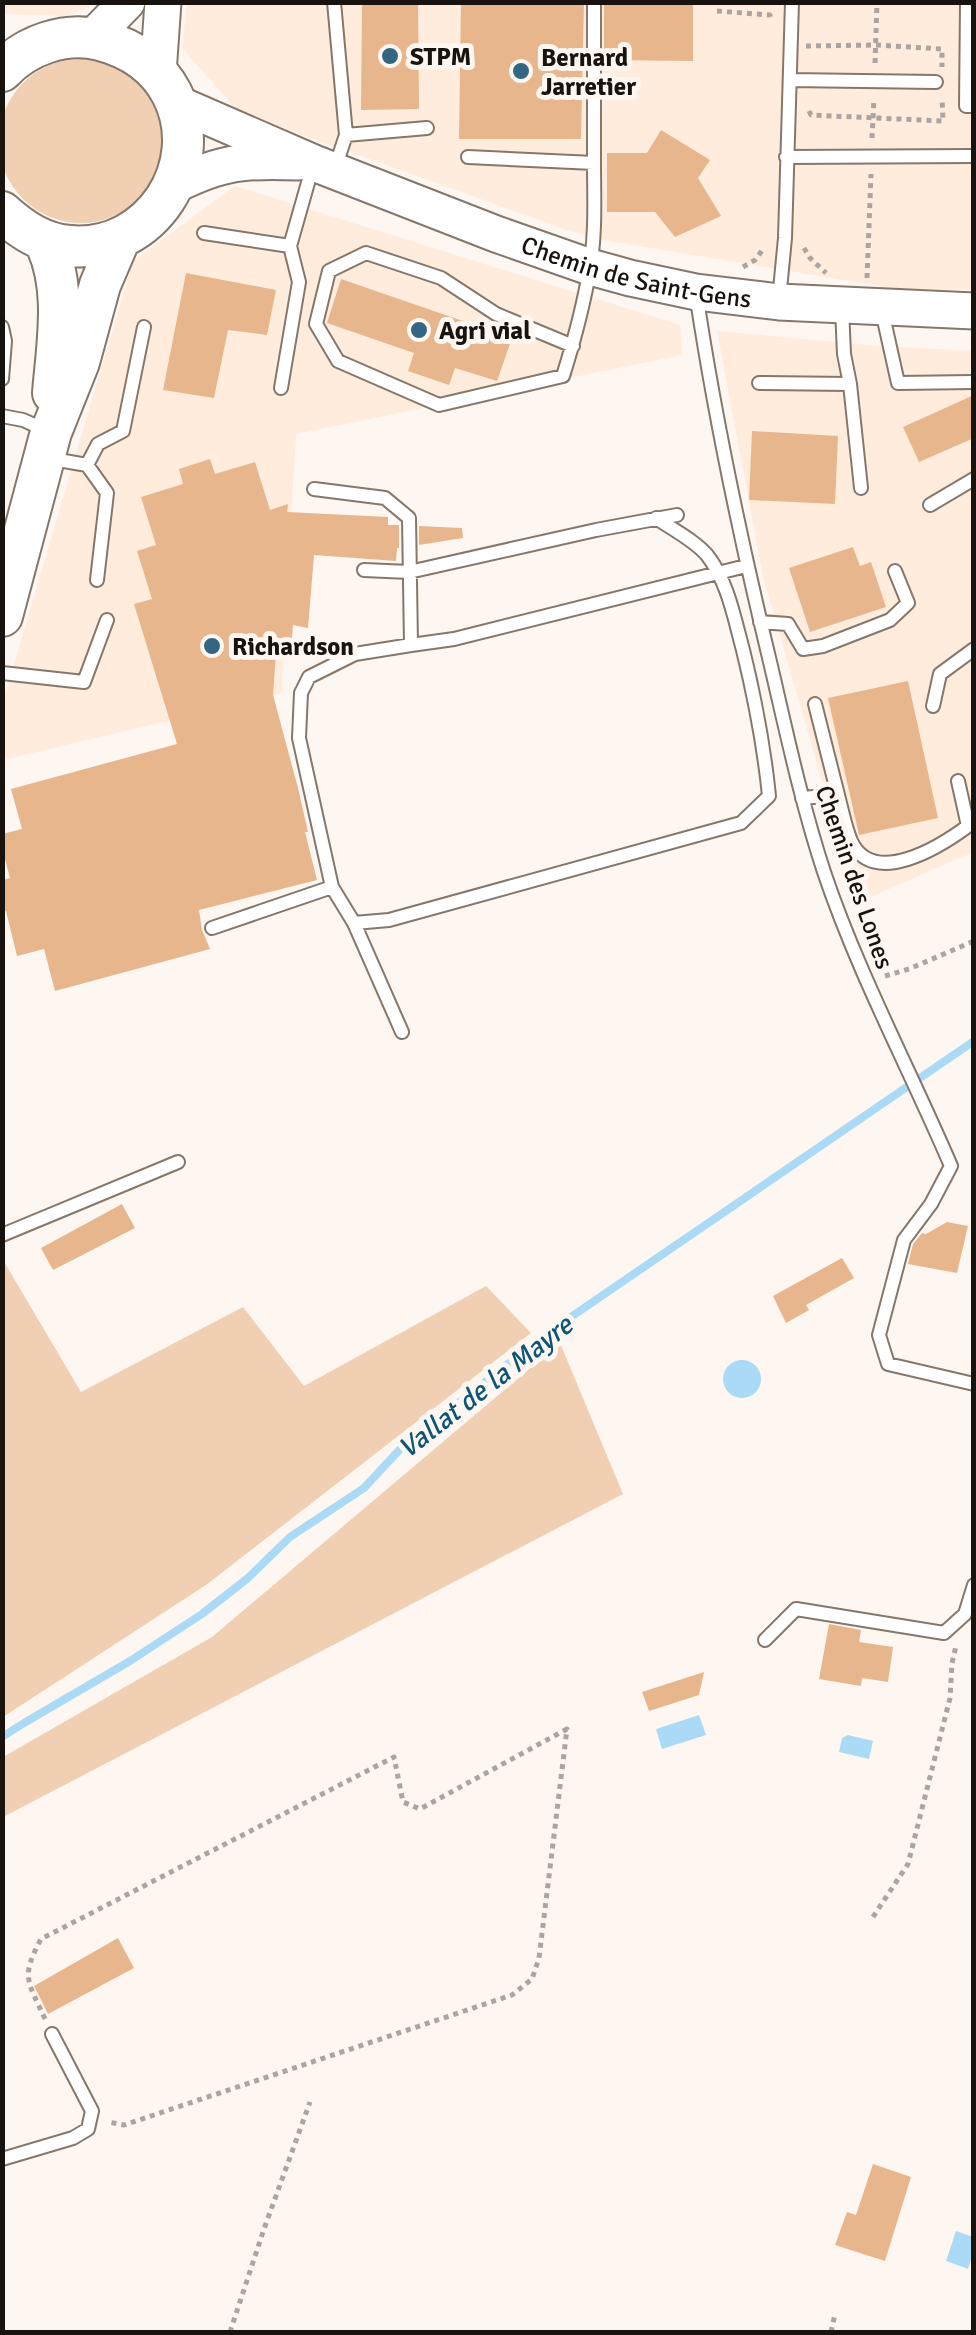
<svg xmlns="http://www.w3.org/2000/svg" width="976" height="2335" font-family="Signika,sans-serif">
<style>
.built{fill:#ffecdd}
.green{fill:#f1cfb3}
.water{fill:#abdaf7}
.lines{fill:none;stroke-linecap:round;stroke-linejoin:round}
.stream{stroke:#abdaf7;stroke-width:8}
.building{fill:#e8b68c}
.lane-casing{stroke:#86776b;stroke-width:16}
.secondary-casing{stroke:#86776b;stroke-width:39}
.primary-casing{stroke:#86776b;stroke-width:44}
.path{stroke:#aba4a0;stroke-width:5;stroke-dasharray:5 5;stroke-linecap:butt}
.lane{stroke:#fff;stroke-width:12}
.secondary{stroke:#fff;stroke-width:35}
.primary{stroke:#fff;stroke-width:40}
.poi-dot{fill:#336683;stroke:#fdf6f1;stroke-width:4}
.labels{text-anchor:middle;stroke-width:10;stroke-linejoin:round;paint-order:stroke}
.poi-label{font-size:25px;font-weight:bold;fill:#19130f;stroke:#fdf6f1;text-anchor:start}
.street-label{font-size:25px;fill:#19130f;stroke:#fdf6f1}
.water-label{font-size:28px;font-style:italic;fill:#0a5578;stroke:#fdf6f1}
</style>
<rect width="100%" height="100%" fill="#fdf6f1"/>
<path class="built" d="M3,2h97v1l-35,13 -62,-2z
M187,3h786v286h-75l-289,-48 -42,-11 -328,-118 -57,-64z
M235,186l445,139 2,30 -386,79 -15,260 -278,66 -1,-55 131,-444z
M717,331l162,15 94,5v501l-116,51 -94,-327z"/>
<path class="green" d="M-1 141a82 82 0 1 1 164 0a82 82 0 1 1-164 0Z
M3,1260l78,132 162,-85 61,79 182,-100 45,47 -325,252 -203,132z
M560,1343l63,151 -620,323v-60l209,-120z"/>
<path class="water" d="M723 1379a19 19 0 1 1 38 0a19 19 0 1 1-38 0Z
M699,1715l7,20 -44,14 -6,-20z
M848,1735l25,6 -4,18 -30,-7 3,-14z
M956,2231l17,6v16l-5,16 -22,-8z"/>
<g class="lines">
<path class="stream" d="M2,1737l22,-14 106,-62 72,-47 46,-36 42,-41 74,-49 39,-42 146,-114 425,-291"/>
</g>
<path class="building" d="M362,2h56l1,107 -58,1z
M461,2h123l-3,137h-122z
M604,2h89v59l-89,-1z
M661,130l49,30 -12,18 23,38 -46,21 -20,-25h-48v-59h40z
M186,273l90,17 -9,45 -39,-5 -14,68 -51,-8z
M341,279l171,59 -15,43 -42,-13 -6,17 -41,-14 6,-18 -87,-30z
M974,395v43l-55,24 -16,-35z
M752,431l86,5 -3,68 -86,-4z
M210,459l5,15 40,-12 15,48 18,-6 -1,8 101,5v8h11v23h-2l-1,13 -82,-6 -6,73 -15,-3 -1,13h-15l-4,57 25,93 10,44h-3l12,48 -118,30 3,20 8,19 -155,42 -11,-42 -27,7 -11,-45 -4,1v-32l8,-2 -8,-30v-14l20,-5 -11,-40 166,-45 -43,-140 18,-5 -15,-48 19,-6 -15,-48 42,-13 -4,-15z
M419,526l43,2 1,10 -44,7z
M853,547l7,19 11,-4 15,45 -76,25 -21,-64z
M908,681l30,137 -79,17 -31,-137z
M122,1204l13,24 -82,42 -12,-22z
M947,1222l21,4 -11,47 -49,-9 5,-20 9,-11 4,1z
M842,1258l12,20 -48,27 3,5 -23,13 -13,-27z
M829,1624l32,6 -2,12 34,5 -5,35 -26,-4 -1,8 -42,-7z
M704,1672l-5,23 -50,16 -7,-19z
M118,1938l16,30 -86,46 -14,-28z
M873,2164l38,13 -26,84 -50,-16 12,-33 9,3z"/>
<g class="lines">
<defs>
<path id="lane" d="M334,2l12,133 -11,33
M594,2v161
M967,2l-1,104h8
M790,80l146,2
M346,135l81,-7
M468,157l126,6c0,35 2,70 -4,104 -6,37 -16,74 -27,109l-124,29 -101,-44 -22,-37 13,-53 37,-18 75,25 55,36 77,32
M786,157l188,-1
M204,233l86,13 23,-81
M696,293c19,126 45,249 75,373 16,69 31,139 53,206 34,101 85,196 127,294l-20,38 -27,36 -25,95 9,29 86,20
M779,300l6,-62 7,-236
M882,311l16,72 76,-1
M2,327l3,14 -3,38
M759,383l91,1 -6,-30 -2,-46
M850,384l11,104
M281,388l18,-106 -9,-36
M2,416l21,4 25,11
M47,458l40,7 20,28 -10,87
M87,465l11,-21 25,-13 21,-104
M314,489l71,9 24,20 2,127 -56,9 -46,23 -8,16 -2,45 33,149 22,36 48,109
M930,505l44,-26
M364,570l45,2 187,-42 81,-15
M760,622l28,2 15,25 20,-3 67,-26 18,-17 -13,-32
M411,645l43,-6 292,-73
M2,673l82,9 23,-62
M815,704l23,91
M933,706l7,-32 34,-25
M802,798l36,-3c4,15 7,32 13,46 22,48 90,5 117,-15l-10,-45
M354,923l35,-3 352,-97 28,-27c-5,-50 -14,-97 -26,-146 -9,-33 -15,-68 -36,-95 -13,-15 -35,-26 -51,-37
M212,928l120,-41
M2,1235l176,-73
M765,1640l31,-31 148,24 21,-19 9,-29
M2,2159l71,-21 15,-9 4,-18 -40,-77"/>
<g id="secondary">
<path d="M92,38l35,-36"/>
<path d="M158,73l5,-71"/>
<path id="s1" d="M176,103l138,60 182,71 94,33 40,11 66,14 83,10 195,9"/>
<path d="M175,185c48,-24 70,-25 123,-23"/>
</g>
<path id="primary" d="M2,71c24,-26 64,-40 98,-31 31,8 57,25 72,54 36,71 -21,159 -102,152 -27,-2 -48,-16 -68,-34
M44,240c24,46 13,104 9,153
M2,616l49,-184 28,-70 21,-77 20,-47"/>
</defs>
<use href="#lane" class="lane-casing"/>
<use href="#secondary" class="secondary-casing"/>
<use href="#primary" class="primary-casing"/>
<path class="path" d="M717,11l53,4v4
M806,46l70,-1 66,4v18
M875,63l2,-61
M809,111l2,4 132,6 -1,-23
M872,138l2,-39
M804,248l6,10 16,15
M743,267l12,-7 9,-12
M867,278l4,-104
M885,976l24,-7 65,-28
M873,1917l35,-53 42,-166 2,-35 4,-17
M45,2019c-17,-38 -25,-41 -4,-80l353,-182 9,45 17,7 147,-80 -28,229 -7,21 -20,16 -388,130 -16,-3
M230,2332l34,-103 46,-127
M831,2332l4,-18"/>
<use href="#lane" class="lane"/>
<use href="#secondary" class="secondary"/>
<use href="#primary" class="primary"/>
</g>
<g class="poi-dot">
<circle cx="390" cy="56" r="10"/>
<circle cx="521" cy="71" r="10"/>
<circle cx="419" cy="330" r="10"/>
<circle cx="212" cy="646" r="10"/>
</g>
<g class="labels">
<g class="poi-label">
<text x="410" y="65">STPM</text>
<text x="541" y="66">Bernard<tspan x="541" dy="29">Jarretier</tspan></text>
<text x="439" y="339">Agri vial</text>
<text x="232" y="655">Richardson</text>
</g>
<g class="street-label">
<text dy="9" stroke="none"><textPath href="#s1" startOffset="492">Chemin de Saint-Gens</textPath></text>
<text transform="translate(855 877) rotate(71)" y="9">Chemin des Lones</text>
</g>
<g class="water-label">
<text transform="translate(485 1386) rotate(-38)" y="10">Vallat de la Mayre</text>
</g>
</g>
<rect width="976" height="2335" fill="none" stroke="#19130f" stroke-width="10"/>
</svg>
